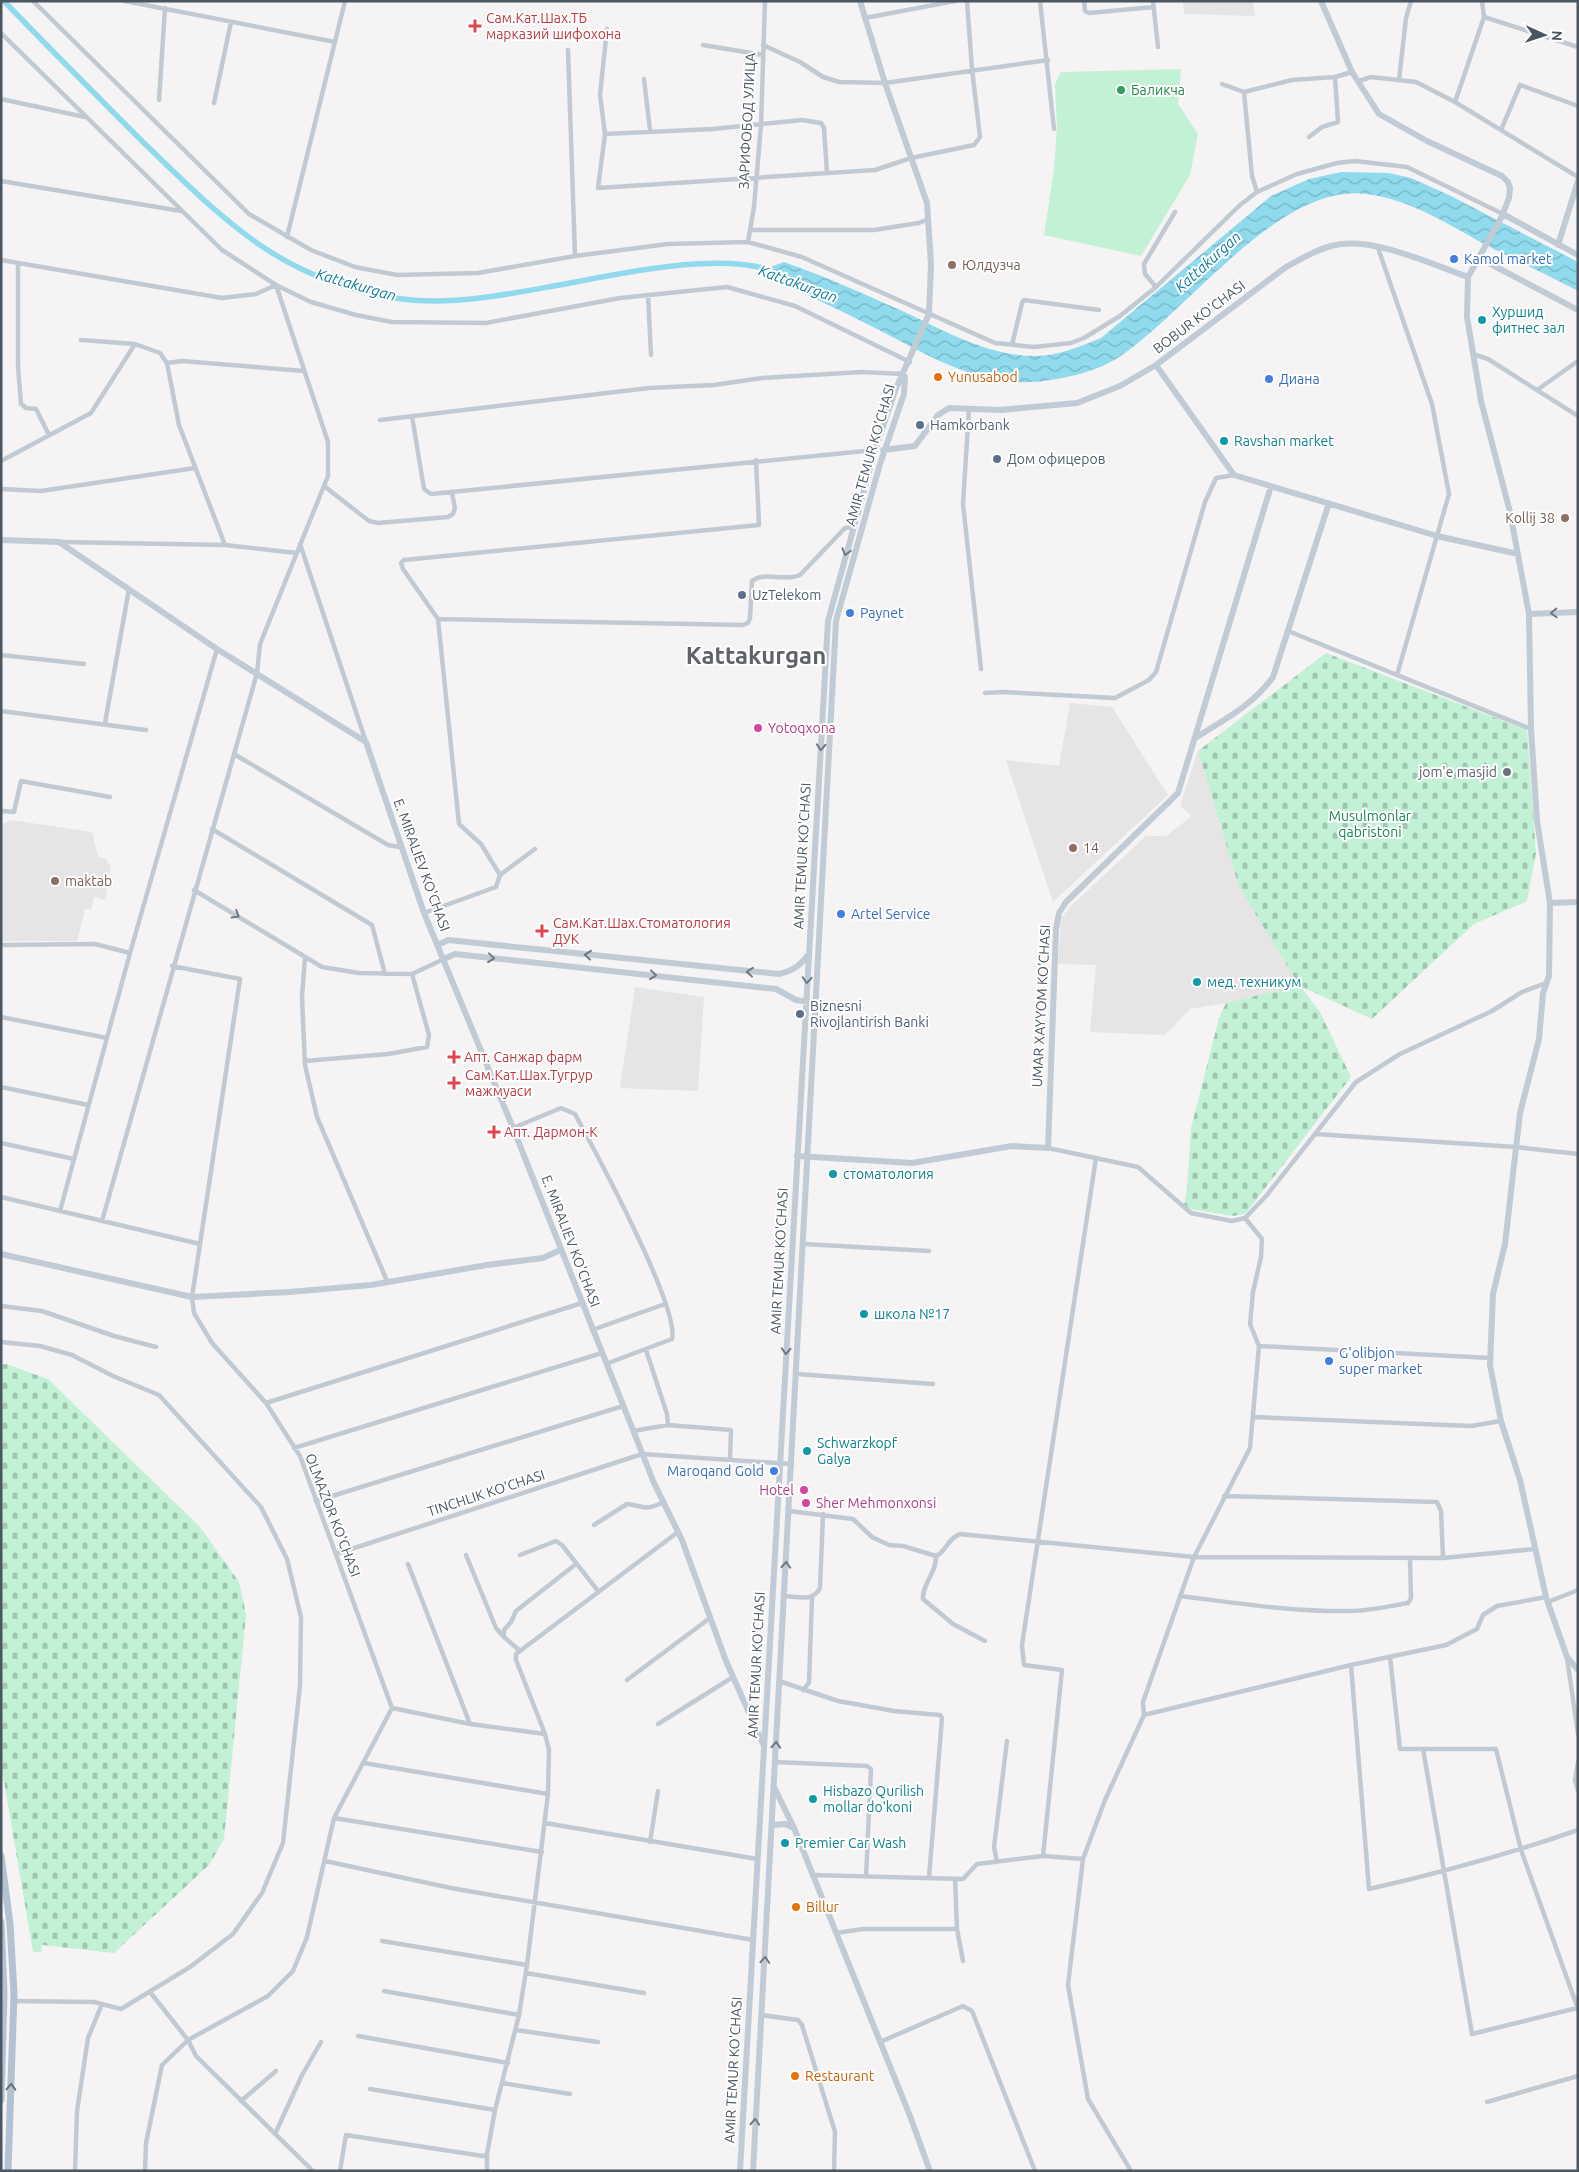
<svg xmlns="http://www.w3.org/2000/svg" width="1579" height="2172" font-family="Ubuntu,sans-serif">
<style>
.education{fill:#e6e4e5}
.cemetery{fill:url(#cemetery-stones)}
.park{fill:#c3f1d5}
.water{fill:url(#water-waves)}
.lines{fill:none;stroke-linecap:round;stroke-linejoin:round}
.canal{stroke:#90daee;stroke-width:5.5}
.street{stroke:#c1cad2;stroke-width:4.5}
.secondary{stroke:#c1cbd6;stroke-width:6}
.primary{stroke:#b3c2d1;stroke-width:7}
.oneway{stroke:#6e7984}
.oneway2{stroke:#6e7983}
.oneway3{stroke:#64717d}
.health-dot{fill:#e0444e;stroke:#fff;stroke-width:2}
.leisure-dot{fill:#2e9e5b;stroke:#fff;stroke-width:2}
.shop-dot{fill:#3f7fe0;stroke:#fff;stroke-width:2}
.education-dot{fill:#8d6e63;stroke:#fff;stroke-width:2}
.culture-dot{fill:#0f9aa8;stroke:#fff;stroke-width:2}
.food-dot{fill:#e8710a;stroke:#fff;stroke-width:2}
.service-dot{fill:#5c6f8a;stroke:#fff;stroke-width:2}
.hotel-dot{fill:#d1479c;stroke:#fff;stroke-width:2}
.worship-dot{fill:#6b7280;stroke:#fff;stroke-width:2}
.labels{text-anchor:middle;stroke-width:4;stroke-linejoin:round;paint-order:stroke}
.health-label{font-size:14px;fill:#be3a42;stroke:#fff;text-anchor:start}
.leisure-label{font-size:14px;fill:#27864d;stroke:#fff;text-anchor:start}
.street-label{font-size:14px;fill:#4a5661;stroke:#fff}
.shop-label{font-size:14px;fill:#366cbe;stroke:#fff;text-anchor:start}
.education-label{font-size:14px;fill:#785e54;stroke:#fff;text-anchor:start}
.culture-label{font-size:14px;fill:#0d838f;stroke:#fff;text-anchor:start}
.food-label{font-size:14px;fill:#c56008;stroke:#fff;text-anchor:start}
.service-label{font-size:14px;fill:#4e5e75;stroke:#fff;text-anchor:start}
.hotel-label{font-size:14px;fill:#b23c85;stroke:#fff;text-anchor:start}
.worship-label{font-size:14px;fill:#5b616d;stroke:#fff;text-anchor:end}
.park-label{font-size:14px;fill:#17864f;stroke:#fff}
.water-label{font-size:15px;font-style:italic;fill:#0c7c9b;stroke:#fff}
.town-label{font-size:24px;font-weight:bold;fill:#5f6368;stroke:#fff}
</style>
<defs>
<pattern id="cemetery-stones" width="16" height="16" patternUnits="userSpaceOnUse" patternTransform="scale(1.25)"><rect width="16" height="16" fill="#c3f1d5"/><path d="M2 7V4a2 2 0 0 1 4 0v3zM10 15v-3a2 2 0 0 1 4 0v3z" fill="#a0c6b0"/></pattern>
<pattern id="water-waves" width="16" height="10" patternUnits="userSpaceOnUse" patternTransform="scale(1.25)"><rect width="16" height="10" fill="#90daee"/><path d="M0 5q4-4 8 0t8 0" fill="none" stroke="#78b4c4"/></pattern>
</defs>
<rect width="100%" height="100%" fill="#f5f3f3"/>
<path class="education" d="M1183,1h70l2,15 -71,-2z
M1070,703l42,4 56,88 -115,107 -47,-142 53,6z
M1198,751l41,136 60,98 -73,18 -36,6 -25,26 -75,-3 6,-67 -38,-1 3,-46 10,-12 75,-70h20l26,-20 -12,-10z
M11,820l81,12 6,25 9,2 1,5 3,1 -6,35 -11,-3 -3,12h-6l-8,32h-76v-116z
M635,987l69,10 -6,94 -78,-3z"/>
<path class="cemetery" d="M1326,653l201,77 9,123 -9,48 -53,23 -102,95 -72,-33 20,26 31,65 -106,137 -12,2 -43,-7 -6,-4 3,-16 4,-61 28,-110 7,-15 73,-18 -60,-98 -41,-136z
M6,1364l42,15 152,148 39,55 7,32 -22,225 -15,26 -95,88 -72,-8 -1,7h-8l-32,-188v-399z"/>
<path class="park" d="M1181,69l-3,35 20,30 -8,41 -49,81 -97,-21 10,-66 3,-42 -2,-43 6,-12z"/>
<path class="water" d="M1341,172l48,1 22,5 38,17 129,67v29c-31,-16 -63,-31 -94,-47 -38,-21 -73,-44 -117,-50 -88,-12 -178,117 -248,163 -23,16 -73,27 -101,25 -55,-3 -99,-32 -147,-56 -31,-16 -63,-31 -95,-45l-11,-12 19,-7c40,14 78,31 116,48 44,20 86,46 136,46 22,0 45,-10 65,-18l170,-142 38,-17z"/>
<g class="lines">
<path class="canal" d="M4,1c46,48 93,95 140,142 79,76 136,137 251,155 50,8 104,-2 153,-11 59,-10 168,-37 224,-16"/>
<path class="street" d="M33,1l216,213 62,36 44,17 42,8 81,-2 97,-17 93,-12 80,-2 54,15 193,86 39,4 37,-4 13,-5 36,-22 36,-29 84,-82 17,-13 40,-18 40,-11 18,-2 52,6 96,47
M125,1l210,41
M1040,1l14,128
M1084,1l1,10 4,2 65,-6
M1153,1l5,46
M1484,17l94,30
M865,18l90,-17
M607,29l-7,66 5,39 -7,54 277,-18 36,-12 63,-13 6,-8 -8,-68 -5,-68
M1,33l221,217 54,35 35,17 45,13 36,7 94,1 134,-25 107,-11 68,19 115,56
M703,45l60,10
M763,45l37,17 23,15 16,5 46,1 163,-23
M568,50l7,206
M644,79l6,51
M1399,80l7,-62 5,-17
M1359,81l12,-4 45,5 39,20 123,75
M1222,84l22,8 48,-12 43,-3 17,-5
M1244,92l8,84 5,16
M1,99l84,18
M159,100l6,-92
M1455,102l29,-85 -2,-16
M214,103l17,-81
M1501,130l19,-45 58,21
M605,134l108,-5 89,-9 19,3 3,5 3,45
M1309,137l13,-10 16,-5 -3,-45
M1,181l180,30
M750,230h124l45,-7 9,-4
M287,237l58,-236
M748,242l6,-35 7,-82 4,-124
M1378,248l54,156 17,90 -52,181
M1,260l221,38 34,-4 20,-9 52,157v34l-68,168 -3,29 -155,548
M18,263v103l3,38 5,4 10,1 13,26
M1156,287l-11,-13 -1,-10 31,-52
M648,295l3,60
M81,340l54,4 25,9 7,10 12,62 46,120
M1012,345l10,-42 2,-3 75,10
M1473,354l15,5 90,57
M167,363l15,-2 122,10
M1537,390l41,-29
M969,408l-6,96 18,165
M412,416l12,73 7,5 444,-44
M380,420l269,-32 65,-3 48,-7 100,-6 41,2
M1,461l90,-48 44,-69
M324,486l45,35 9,2 70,-6 5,-3 2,-6 -3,-15
M1,489l40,2 154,-23
M61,542l164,3 72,8
M300,544l66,198
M438,619l305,6 5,-2 2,-5 2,-37c12,-10 32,1 48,-6l45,-47 8,-1
M1288,631l243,98
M1,655l83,9
M985,693l18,-1 112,6 34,-18 7,-8 49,-170 11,-24 18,-3
M1,711l145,19
M105,723l24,-134
M234,754l154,91 12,2
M1,811l13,1 7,-31 89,16
M212,829l160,96 13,49
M500,875l-19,-31 -22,-20 -21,-205 -35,-50 -2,-6 3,-3 355,-35 -3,-65
M194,890l128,77 37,6 53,1 32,-15
M424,913l72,-26 4,-12 35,-26
M1,945l94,-1 35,9
M305,957l-3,40 3,68 12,52 70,164
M172,966l68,13 -48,318 2,16 18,30 54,60 34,53 92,252
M1,1017l106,21
M305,1061l83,-7 39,-7 2,-12 -17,-61
M1,1087l87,18
M513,1128l48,-20 14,6c19,35 105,194 97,225l-66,25
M1315,1134l201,13 62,7
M1,1143l73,16
M1048,1148l90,19 53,46 41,8 13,-3 22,-23 89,-113 44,-28 92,-43 30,-19 24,-9
M1,1197l199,47
M60,1211l70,-258 87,-304
M804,1244l125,7
M1,1306l41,5 72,25 42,11
M592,1330l73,-26
M1,1342l39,4 32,9 41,21 46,19 102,112 26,52 14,58 -1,68 -17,158 -21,50 -29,41 -43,33 -69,42 -27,-7 -80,-1
M1259,1346l232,12
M646,1350l21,64 1,11
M797,1374l136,10
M266,1403l316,-100
M1254,1417l217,9 30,-5
M633,1431l35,-6 63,5 -1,30
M294,1448l308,-95
M1224,1496l213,6 4,9 2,47
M316,1501l307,-95
M789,1511l64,8 19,18 17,8 14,1 33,10c10,-4 12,-18 24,-22l234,23 249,1 92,-9
M594,1525l33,-21c20,2 14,8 37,-2
M336,1554l306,-100 150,10
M466,1555l30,73 8,9
M520,1555l36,-14 6,4 36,46
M936,1556c1,16 -14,28 -13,43l30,25 32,17
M408,1564l62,160
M784,1596c15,1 29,6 36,-8l3,-74
M1180,1596c57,7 114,16 171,15 19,0 38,-5 57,-8l3,-5 -1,-40
M1546,1597l-49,9 -14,9 -6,14 -31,16 -95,20 18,224c71,-16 140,-35 209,-59
M1548,1602l30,-12
M519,1650l-15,-13v-7l7,-8 5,-11 60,-47
M1390,1657l10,92h96l25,101 57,159
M1567,1658l11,76
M627,1680l83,-62
M779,1681l59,20 56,10 46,4 2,3 -13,160
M803,1690l6,-7 3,-85
M1144,1715l207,-50
M658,1724l75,-47
M545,1734l-29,-74v-6l162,-122
M1423,1749l49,285 105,-26
M775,1762l92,4 4,3 -5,108
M1578,1762l-3,18 3,11
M364,1763l184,31
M334,1818l208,34
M545,1823l212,36
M650,1842l8,-51
M1043,1856l19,-186 -38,-5 -2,-20 74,-487
M325,1861l126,27 302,52
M997,1862l-3,-15 13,-106
M812,1875l151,4 14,-15 66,-8 40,3
M955,1879l2,50 6,32
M836,1933l27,-4h94
M382,1941l145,24
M526,1973l118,20
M384,1991l135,24
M150,1992l38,48 8,16 117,115
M761,2015l37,5 4,5 33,107 -1,39
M516,2030l82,12
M358,2036l150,27
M880,2042l83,-36 9,5 63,160
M502,2083l68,11
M370,2089l125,21
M241,2101l35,-30
M1487,2102l91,-26
M275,2134l27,-59 19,-33
M487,2154v17
M75,2171l2,-60 11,-73 14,-34
M145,2171l1,-28 16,-78 26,-25 80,-44 25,-25 14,-34 27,-119 58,-110
M340,2171l6,-36 137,21 4,-2 8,-44 24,-95 8,-50 21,-171 1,-44 -4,-16 -75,-10 -78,-16
M1131,2171l-43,-72 -20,-114 15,-126 22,-59 39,-85 -1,-13 51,-145 56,-109 9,-102 -9,-22 3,-32 8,-35 1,-18 -17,-21"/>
<path class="secondary" d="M1321,1l31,71 27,42 48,27 75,35 6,6 2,6 -1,10 -8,20 -33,59 -1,40 14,84 29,111 19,102 2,115 6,92 13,82 -1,73 -6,17 -4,46 -19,74 -15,131 -12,50 -3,71 11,56 19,59 26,117 21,60 11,13
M1503,214l75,41
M1558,245l20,-64
M1479,258l99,52
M1156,365l78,110 203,61 81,18
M883,450l32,-4 23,-31 11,-7 51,2 77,-7 43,-17 36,-21 130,-98c15,-8 29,-17 45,-21 39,-11 100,18 137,31
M1,540l58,2 158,107 149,93 58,171 89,215 141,355 28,57 44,121 37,83
M1529,614l49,-2
M1195,738c29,-18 58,-33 78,-61l56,-174
M1550,903l28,-1
M438,945l10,-5 331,34c13,-3 21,-8 29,-19
M444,959l11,-5 321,35 20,11 20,3
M797,1156l115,7 100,-17 36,2 8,-219 3,-16 7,-11 112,-109 93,-307
M1,1254l191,43 97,-5 82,-7 116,-20 56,-7 17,-8
M774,1787l20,41 116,288 20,55
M772,1825l13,-1 9,4
M740,2171l88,-1550 47,-171 20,-59 34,-77 2,-50 -4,-61 -42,-120 -25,-82
M753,2171l83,-1550 44,-157 24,-70 1,-17"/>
<path class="primary" d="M1,1856l9,68 4,70 -6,177
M1,1922l3,72 -3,106"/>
</g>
<defs><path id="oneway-chevron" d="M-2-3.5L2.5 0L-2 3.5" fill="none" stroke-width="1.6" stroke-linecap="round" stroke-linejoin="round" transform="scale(1.25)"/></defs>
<g class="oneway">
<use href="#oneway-chevron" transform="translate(846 552) rotate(106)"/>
<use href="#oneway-chevron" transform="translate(1554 613) rotate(178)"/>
<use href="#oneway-chevron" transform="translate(821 747) rotate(93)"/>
<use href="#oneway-chevron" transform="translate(588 955) rotate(-174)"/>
<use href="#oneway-chevron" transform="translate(491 958) rotate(6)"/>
<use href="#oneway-chevron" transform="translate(750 972) rotate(-174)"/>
<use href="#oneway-chevron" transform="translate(653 975) rotate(6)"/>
<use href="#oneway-chevron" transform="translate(807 980) rotate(94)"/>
<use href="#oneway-chevron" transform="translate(786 1351) rotate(93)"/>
<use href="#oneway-chevron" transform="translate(786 1565) rotate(-87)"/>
<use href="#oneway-chevron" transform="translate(776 1745) rotate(-87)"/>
<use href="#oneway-chevron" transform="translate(765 1960) rotate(-86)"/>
<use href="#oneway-chevron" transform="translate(755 2122) rotate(-87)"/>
</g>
<use class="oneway2" href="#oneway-chevron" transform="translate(236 915) rotate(31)"/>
<use class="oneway3" href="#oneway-chevron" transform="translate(11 2087) rotate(-88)"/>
<g class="health-dot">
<path d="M472.5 18.5h5v5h5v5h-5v5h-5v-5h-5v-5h5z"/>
<path d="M539.5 923.5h5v5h5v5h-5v5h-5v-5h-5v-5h5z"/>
<path d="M451.5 1049.5h5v5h5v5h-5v5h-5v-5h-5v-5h5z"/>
<path d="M451.5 1075.5h5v5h5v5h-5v5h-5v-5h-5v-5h5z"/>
<path d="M491.5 1124.5h5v5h5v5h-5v5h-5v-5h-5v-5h5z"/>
</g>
<circle class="leisure-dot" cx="1121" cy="90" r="5"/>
<g class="shop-dot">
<circle cx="1454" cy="259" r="5"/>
<circle cx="1269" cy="379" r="5"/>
<circle cx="850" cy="613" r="5"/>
<circle cx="841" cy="914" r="5"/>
<circle cx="1329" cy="1361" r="5"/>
<circle cx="774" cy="1471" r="5"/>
</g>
<g class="education-dot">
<circle cx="952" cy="265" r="5"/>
<circle cx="1565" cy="518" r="5"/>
<circle cx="1073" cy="848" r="5"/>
<circle cx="55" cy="881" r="5"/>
</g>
<g class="culture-dot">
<circle cx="1482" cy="320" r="5"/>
<circle cx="1224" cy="441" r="5"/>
<circle cx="1197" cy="982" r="5"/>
<circle cx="833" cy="1174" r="5"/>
<circle cx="864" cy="1314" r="5"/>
<circle cx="807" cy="1451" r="5"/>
<circle cx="813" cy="1799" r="5"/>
<circle cx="785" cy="1843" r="5"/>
</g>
<g class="food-dot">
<circle cx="938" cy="377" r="5"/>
<circle cx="796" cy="1907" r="5"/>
<circle cx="795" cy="2076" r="5"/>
</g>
<g class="service-dot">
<circle cx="920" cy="425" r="5"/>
<circle cx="997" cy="459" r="5"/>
<circle cx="742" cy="595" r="5"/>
<circle cx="800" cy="1014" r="5"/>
</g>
<g class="hotel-dot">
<circle cx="758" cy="728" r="5"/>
<circle cx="804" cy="1490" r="5"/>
<circle cx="806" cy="1503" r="5"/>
</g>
<circle class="worship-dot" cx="1507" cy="772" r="5"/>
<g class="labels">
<g class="health-label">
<text x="486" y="23">Сам.Кат.Шах.ТБ<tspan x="486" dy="16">марказий шифохона</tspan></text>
<text x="553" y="928">Сам.Кат.Шах.Стоматология<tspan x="553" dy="16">ДУК</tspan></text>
<text x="464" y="1062">Апт. Санжар фарм</text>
<text x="465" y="1080">Сам.Кат.Шах.Тугрур<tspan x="465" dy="16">мажмуаси</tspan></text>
<text x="504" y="1137">Апт. Дармон-К</text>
</g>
<g class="leisure-label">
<text x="1131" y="95">Баликча</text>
</g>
<g class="street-label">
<text transform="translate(747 121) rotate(-87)" y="5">ЗАРИФОБОД УЛИЦА</text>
<text transform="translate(1199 317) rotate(-37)" y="5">BOBUR KO'CHASI</text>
<text transform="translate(870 455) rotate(-74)" y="5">AMIR TEMUR KO'CHASI</text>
<text transform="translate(802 856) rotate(-87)" y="5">AMIR TEMUR KO'CHASI</text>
<text transform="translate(422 865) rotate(70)" y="5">E. MIRALIEV KO'CHASI</text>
<text transform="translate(1041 1006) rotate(-87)" y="5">UMAR XAYYOM KO‘CHASI</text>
<text transform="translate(571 1241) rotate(69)" y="5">E. MIRALIEV KO'CHASI</text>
<text transform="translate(779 1261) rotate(-87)" y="5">AMIR TEMUR KO'CHASI</text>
<text transform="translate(486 1493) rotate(-18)" y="5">TINCHLIK KO’CHASI</text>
<text transform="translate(333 1515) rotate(69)" y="5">OLMAZOR KO'CHASI</text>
<text transform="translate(756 1665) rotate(-87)" y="5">AMIR TEMUR KO'CHASI</text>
<text transform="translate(733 2070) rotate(-87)" y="5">AMIR TEMUR KO'CHASI</text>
</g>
<g class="shop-label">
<text x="1464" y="264">Kamol market</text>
<text x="1279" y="384">Диана</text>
<text x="860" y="618">Paynet</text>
<text x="851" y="919">Artel Service</text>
<text x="1339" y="1358">G'olibjon<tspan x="1339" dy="16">super market</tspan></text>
<text x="764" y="1476" text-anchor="end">Maroqand Gold</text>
</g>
<g class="education-label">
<text x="962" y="270">Юлдузча</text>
<text x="1555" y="523" text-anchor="end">Kollij 38</text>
<text x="1083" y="853">14</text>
<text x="65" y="886">maktab</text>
</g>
<g class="culture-label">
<text x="1492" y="317">Хуршид<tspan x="1492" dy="16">фитнес зал</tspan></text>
<text x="1234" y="446">Ravshan market</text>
<text x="1207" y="987">мед. техникум</text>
<text x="843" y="1179">стоматология</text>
<text x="874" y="1319">школа №17</text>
<text x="817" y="1448">Schwarzkopf<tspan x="817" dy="16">Galya</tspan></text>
<text x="823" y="1796">Hisbazo Qurilish<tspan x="823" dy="16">mollar do'koni</tspan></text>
<text x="795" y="1848">Premier Car Wash</text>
</g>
<g class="food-label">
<text x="948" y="382">Yunusabod</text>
<text x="806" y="1912">Billur</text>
<text x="805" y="2081">Restaurant</text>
</g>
<g class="service-label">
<text x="930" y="430">Hamkorbank</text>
<text x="1007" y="464">Дом офицеров</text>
<text x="752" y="600">UzTelekom</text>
<text x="810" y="1011">Biznesni<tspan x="810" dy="16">Rivojlantirish Banki</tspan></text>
</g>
<g class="hotel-label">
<text x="768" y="733">Yotoqxona</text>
<text x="794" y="1495" text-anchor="end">Hotel</text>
<text x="816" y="1508">Sher Mehmonxonsi</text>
</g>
<g class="worship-label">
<text x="1497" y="777">jom'e masjid</text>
</g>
<g class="park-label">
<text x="1370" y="821">Musulmonlar<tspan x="1370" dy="16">qabristoni</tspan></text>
</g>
<g class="water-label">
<text transform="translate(1208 262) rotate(-42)" y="5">Kattakurgan</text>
<text transform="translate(798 284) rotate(20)" y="5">Kattakurgan</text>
<text transform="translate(356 285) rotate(16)" y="5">Kattakurgan</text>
</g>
<g class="town-label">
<text x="756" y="664">Kattakurgan</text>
</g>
</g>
<rect width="1579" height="2172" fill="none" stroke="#4a5661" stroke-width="5"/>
<g transform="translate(1544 35) rotate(93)" stroke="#ffffff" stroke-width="4" paint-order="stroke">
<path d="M0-4L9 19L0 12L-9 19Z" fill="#4a5661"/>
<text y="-8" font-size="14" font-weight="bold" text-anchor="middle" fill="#4a5661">N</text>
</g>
</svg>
